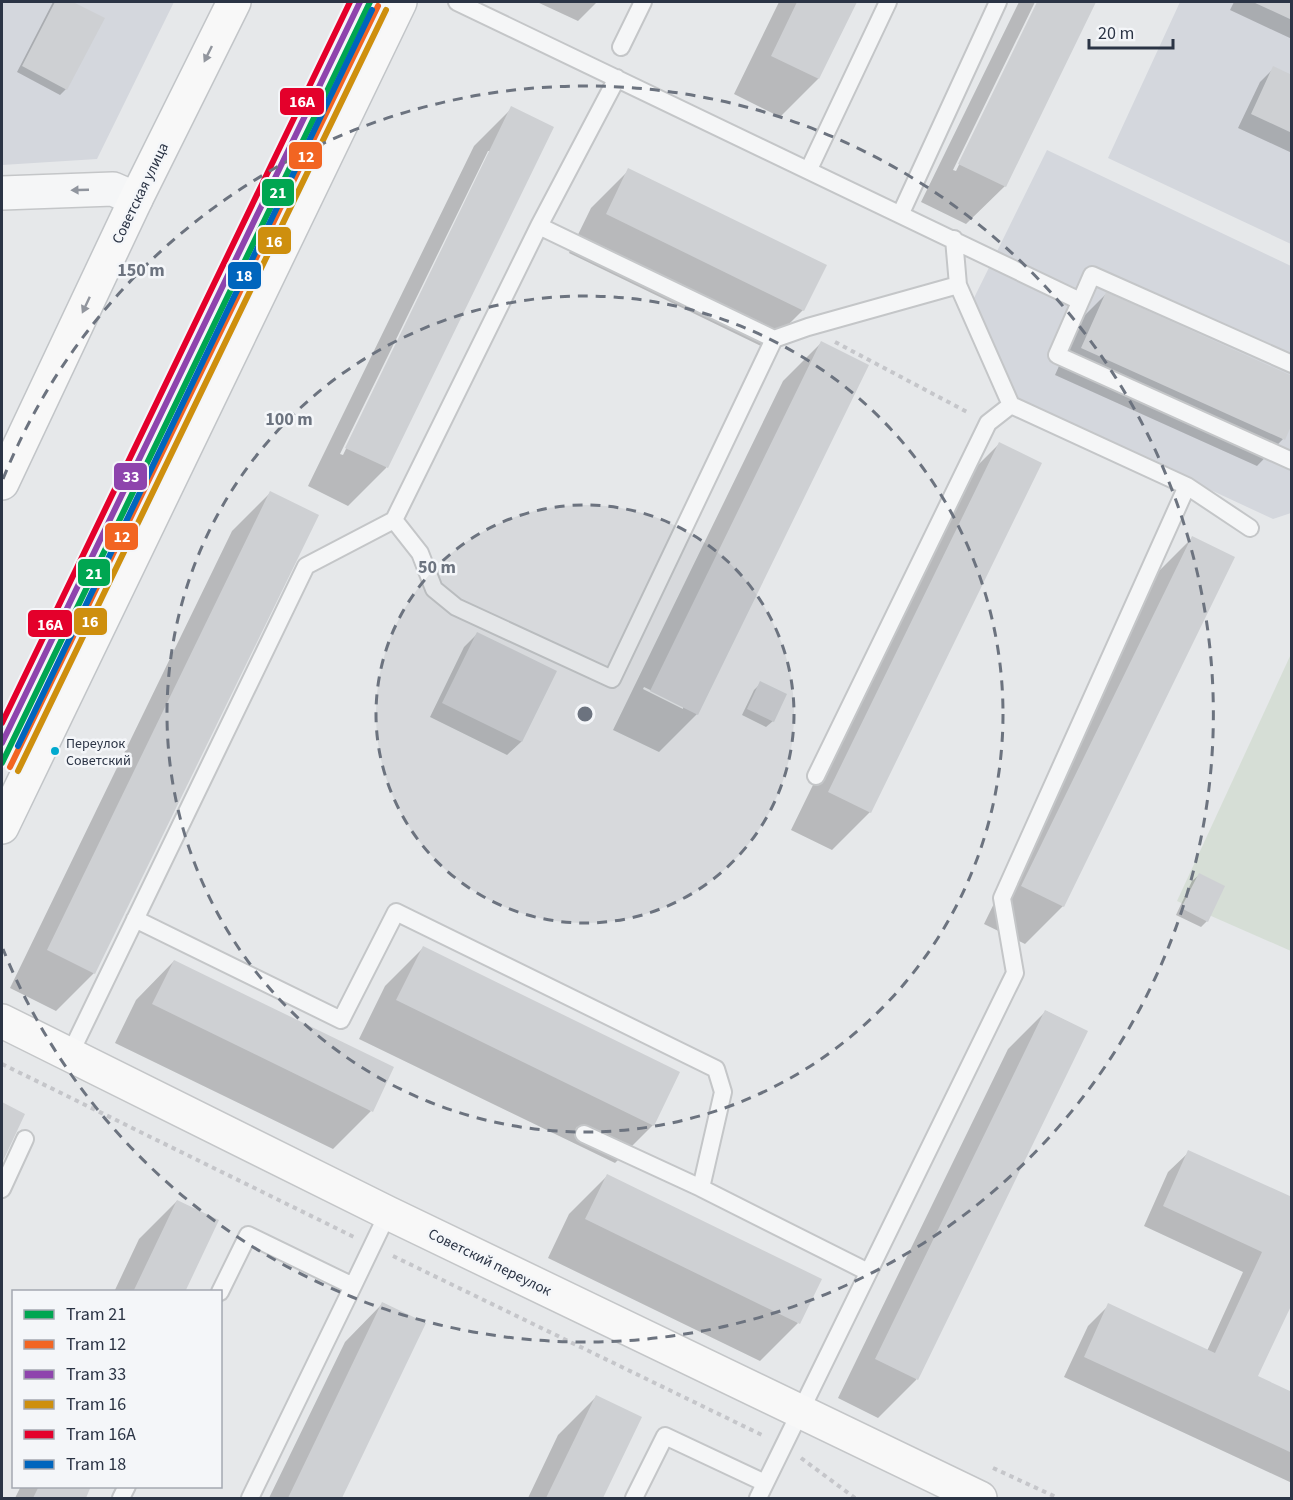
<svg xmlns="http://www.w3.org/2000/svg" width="1293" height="1500" font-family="'Source Sans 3',sans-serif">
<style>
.built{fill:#d4d7dd}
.green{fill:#d6ded6}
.shadow{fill:#0003;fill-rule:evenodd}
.building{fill:#ced0d3}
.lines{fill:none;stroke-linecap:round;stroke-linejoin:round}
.lane-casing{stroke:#c4c6c8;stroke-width:20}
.street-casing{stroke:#c4c6c8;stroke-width:36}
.secondary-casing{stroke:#c4c6c8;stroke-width:36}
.primary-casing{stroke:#c2c5c8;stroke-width:36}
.path{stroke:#c5c6ca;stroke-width:4;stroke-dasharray:4.5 4.5;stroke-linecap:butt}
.lane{stroke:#f5f6f7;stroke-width:16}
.street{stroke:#f5f6f7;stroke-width:33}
.secondary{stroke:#f8f8f8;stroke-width:33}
.primary{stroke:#f8f8f8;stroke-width:33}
.tram-1-casing{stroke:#f4f6f9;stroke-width:10}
.tram-2-casing{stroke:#f4f6f9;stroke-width:10}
.tram-3-casing{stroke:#f4f6f9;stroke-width:10}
.tram-4-casing{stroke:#f4f6f9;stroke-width:10}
.tram-5-casing{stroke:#f4f6f9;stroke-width:10}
.tram-6-casing{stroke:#f4f6f9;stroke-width:10}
.tram-1{stroke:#00a651;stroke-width:6}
.tram-2{stroke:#f26522;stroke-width:6}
.tram-3{stroke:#8e44ad;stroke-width:6}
.tram-4{stroke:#ce8f0e;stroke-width:6}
.tram-5{stroke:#e4002b;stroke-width:6}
.tram-6{stroke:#0065bd;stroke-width:6}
.oneway{fill:#92969e}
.oneway2{fill:#90959e}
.ring{fill:none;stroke:#6c737f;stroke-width:3;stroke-dasharray:10 8}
.bus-dot{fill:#00a9ce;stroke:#f4f6f9;stroke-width:2}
.labels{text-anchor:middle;stroke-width:5;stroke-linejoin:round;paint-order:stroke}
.bus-label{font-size:14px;fill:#2b3445;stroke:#f4f6f9;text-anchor:start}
.street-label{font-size:15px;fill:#2b3445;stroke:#f4f6f9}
.centre{fill:#6c737f;stroke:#f4f6f9;stroke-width:3}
.ring-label{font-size:18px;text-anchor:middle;font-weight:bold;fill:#6c737f;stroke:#f4f6f9;stroke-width:5;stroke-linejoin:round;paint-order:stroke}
.line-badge{stroke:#f4f6f9;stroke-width:2}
.badge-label{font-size:16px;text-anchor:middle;font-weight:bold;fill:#fff}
</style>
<rect width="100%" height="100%" fill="#e6e8ea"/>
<path class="built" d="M2,2h172l-77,157 -95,6z
M1180,2h111v242l-183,-86z
M1047,150l244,116v247l-18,6 -258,-120 -41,-101z"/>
<path class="green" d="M1291,654v297l-114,-50z"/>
<path class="shadow" d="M53,2h17l33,17 -37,70 -6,6 -43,-23z
M537,2h60l-19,19z
M779,2h77l-38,77 -38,38 -46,-23z
M1019,2h16l-82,168 3,1 82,-169h57l-90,184 -39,38 -45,-22z
M1234,2h58v37l-62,-29z
M1274,68l18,8v77l-54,-25 22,-46z
M512,108l40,20 -166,340 -38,38 -40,-20 166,-340zM488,151h3l-148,304 -3,-1z
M629,170l174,140 -38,38 -196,-95 22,-45z
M1106,294l177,145 -26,27 -202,-91 24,-54z
M821,343l-124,371 -38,38 -46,-22 170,-349zM644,687l39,19v3l-40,-20z
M999,444l-129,368 -38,38 -41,-20 170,-348z
M270,493l-176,480 -38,38 -46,-23 222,-457z
M1192,538l-129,368 -38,38 -41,-20 170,-348z
M477,634l78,38 -34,70 -14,13 -77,-38 34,-70z
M761,683l12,38 -7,6 -24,-12 12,-25z
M1199,875l8,46 -6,6 -25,-12 16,-34z
M423,948l230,177 -38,38 -256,-124 26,-53z
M174,961l197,150 -38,38 -218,-106 21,-43z
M1046,1011l40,20 -170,349 -38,38 -40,-20 170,-349z
M2,1104l21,11 -21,45z
M1189,1152l103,47 -36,178 36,17v89l-228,-106 24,-51 21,-21 98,46 36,-79 -99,-46 24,-54z
M607,1176l191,147 -38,38 -212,-103 21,-44z
M177,1201l6,91h-69l25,-53z
M383,1303l41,21 -83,174h-72l76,-156z
M596,1397l44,21 -39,80h-73l30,-63z
M21,1486h69l-6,12h-69z"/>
<path class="building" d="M55,2h18l32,16 -38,72 -45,-24z
M797,2h60l-38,77 -48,-23z
M1037,2h59l-90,185 -48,-23z
M1253,2h39v18z
M1273,66l19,9v58l-41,-19z
M511,106l43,21 -166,341 -43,-20z
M628,168l199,97 -23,46 -198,-97z
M1106,292l186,84v48l-7,16 -204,-92z
M821,341l48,24 -171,350 -48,-24z
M999,442l43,21 -171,350 -43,-21z
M270,491l49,24 -224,459 -48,-24z
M1192,536l43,21 -171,350 -43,-21z
M477,632l80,39 -35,71 -80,-39z
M760,681l27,13 -13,28 -27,-13z
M1199,873l26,13 -17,36 -27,-14z
M423,946l257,126 -26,54 -258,-126z
M174,960l220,107 -21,45 -221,-108z
M1045,1010l43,21 -170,349 -43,-21z
M2,1102l23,12 -23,49z
M1188,1150l104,47v107l-34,72 34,16v61l-208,-96 24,-54 107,50 47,-101 -99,-46z
M607,1174l215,105 -22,45 -215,-105z
M177,1200l42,20 -34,72h-52z
M382,1302l44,21 -84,175h-54z
M596,1395l46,22 -39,81h-57z
M39,1486h52l-5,12h-53z"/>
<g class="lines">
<defs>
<path id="lane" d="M457,2l623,299
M621,47l22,-45
M809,169l79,-167
M901,213l97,-211
M954,239l4,46 53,120 176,81 63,42
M774,339l34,-12 150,-42
M1292,364l-200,-89 -35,80 235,106
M394,520l26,33 14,36 22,18 156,72 162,-340 -235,-113
M816,776l172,-353 23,-18
M135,919l206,101 55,-108 320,157 7,23 -22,96
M70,1054l236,-488 88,-46 145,-294 78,-148
M584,1134l117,54 167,84
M2,1189l23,-50
M220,1292l28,-57 105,51 35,-73
M121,1498l6,-12
M250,1498l103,-212
M634,1498l31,-62 100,47
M758,1498l257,-525 -13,-75 185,-412"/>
<path id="street" d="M2,193l111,-4 23,10"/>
<path id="secondary" d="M2,1021l386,192 592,285"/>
<path id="primary" d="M2,483l134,-284 98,-197
M2,827l398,-825"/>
</defs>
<use href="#lane" class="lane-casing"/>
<use href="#street" class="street-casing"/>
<use href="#secondary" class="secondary-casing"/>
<use href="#primary" class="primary-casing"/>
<path class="path" d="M835,342l134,71
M2,1064l352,173
M393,1256l371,180
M801,1458l54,40
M993,1468l65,30"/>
<use href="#lane" class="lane"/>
<use href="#street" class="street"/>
<use href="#secondary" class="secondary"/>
<use href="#primary" class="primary"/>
<defs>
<path id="tram-1" d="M2,763l368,-761"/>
<path id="tram-2" d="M10,767l368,-761"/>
<path id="tram-3" d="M2,743l358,-741"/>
<path id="tram-4" d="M18,771l368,-761"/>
<path id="tram-5" d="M2,723l348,-721"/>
<path id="tram-6" d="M18,746l354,-736"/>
</defs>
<use href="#tram-1" class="tram-1-casing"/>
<use href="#tram-2" class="tram-2-casing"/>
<use href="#tram-3" class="tram-3-casing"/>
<use href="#tram-4" class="tram-4-casing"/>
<use href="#tram-5" class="tram-5-casing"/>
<use href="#tram-6" class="tram-6-casing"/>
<use href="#tram-1" class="tram-1"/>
<use href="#tram-2" class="tram-2"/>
<use href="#tram-3" class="tram-3"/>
<use href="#tram-4" class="tram-4"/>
<use href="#tram-5" class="tram-5"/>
<use href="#tram-6" class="tram-6"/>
</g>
<defs><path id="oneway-solid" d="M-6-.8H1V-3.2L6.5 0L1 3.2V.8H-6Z" transform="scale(1.5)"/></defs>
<g class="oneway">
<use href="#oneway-solid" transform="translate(208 54) rotate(116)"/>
<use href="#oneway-solid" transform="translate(86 305) rotate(115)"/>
</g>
<use class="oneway2" href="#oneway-solid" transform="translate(80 190) rotate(178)"/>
<circle cx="585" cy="714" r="209" fill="#6c737f" fill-opacity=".12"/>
<g class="ring">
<circle cx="585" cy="714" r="209"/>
<circle cx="585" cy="714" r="418"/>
<path d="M3 479A628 628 0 1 1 3 949"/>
</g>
<circle class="bus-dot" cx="55" cy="751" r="5"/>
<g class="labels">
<g class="bus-label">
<text x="66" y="748">Переулок<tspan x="66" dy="17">Советский</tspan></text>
</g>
<g class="street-label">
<text transform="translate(140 193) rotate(-64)" y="5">Советская улица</text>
<text transform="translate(490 1262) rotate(26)" y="5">Советский переулок</text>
</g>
</g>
<circle cx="585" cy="714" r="9" class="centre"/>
<g class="ring-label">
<text x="141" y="276">150 m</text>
<text x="289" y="425">100 m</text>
<text x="437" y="573">50 m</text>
</g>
<g class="line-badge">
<rect x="279" y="87" width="46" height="29" rx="6" fill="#e4002b"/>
<rect x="288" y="141" width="35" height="29" rx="6" fill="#f26522"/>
<rect x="261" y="178" width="34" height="29" rx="6" fill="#00a651"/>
<rect x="257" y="226" width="35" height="29" rx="6" fill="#ce8f0e"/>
<rect x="227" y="261" width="35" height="29" rx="6" fill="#0065bd"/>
<rect x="113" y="462" width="35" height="29" rx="6" fill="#8e44ad"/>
<rect x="104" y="522" width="35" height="29" rx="6" fill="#f26522"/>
<rect x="77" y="558" width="34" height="29" rx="6" fill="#00a651"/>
<rect x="73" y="607" width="35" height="29" rx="6" fill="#ce8f0e"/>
<rect x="27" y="609" width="46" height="29" rx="6" fill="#e4002b"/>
</g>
<g class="badge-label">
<text x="302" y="107">16А</text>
<text x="306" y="162">12</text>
<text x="278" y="198">21</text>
<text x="274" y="247">16</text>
<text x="244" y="281">18</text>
<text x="131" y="482">33</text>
<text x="122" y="542">12</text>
<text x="94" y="579">21</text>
<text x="90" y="627">16</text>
<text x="50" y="630">16А</text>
</g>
<rect width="1293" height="1500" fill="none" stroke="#2b3445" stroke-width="6"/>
<rect x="12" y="1290" width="210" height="198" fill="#f4f6f9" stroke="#a4a8b1" stroke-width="1.5"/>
<rect x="24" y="1310" width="30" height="9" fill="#00a651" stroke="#a4a8b1" stroke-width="1.5"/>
<text x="66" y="1320" font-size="18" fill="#2b3445">Tram 21</text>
<rect x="24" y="1340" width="30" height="9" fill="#f26522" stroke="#a4a8b1" stroke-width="1.5"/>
<text x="66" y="1350" font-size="18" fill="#2b3445">Tram 12</text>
<rect x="24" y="1370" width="30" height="9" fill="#8e44ad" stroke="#a4a8b1" stroke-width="1.5"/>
<text x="66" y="1380" font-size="18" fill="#2b3445">Tram 33</text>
<rect x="24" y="1400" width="30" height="9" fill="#ce8f0e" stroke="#a4a8b1" stroke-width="1.5"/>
<text x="66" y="1410" font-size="18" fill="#2b3445">Tram 16</text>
<rect x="24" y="1430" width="30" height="9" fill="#e4002b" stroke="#a4a8b1" stroke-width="1.5"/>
<text x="66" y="1440" font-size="18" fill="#2b3445">Tram 16А</text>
<rect x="24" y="1460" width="30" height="9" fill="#0065bd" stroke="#a4a8b1" stroke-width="1.5"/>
<text x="66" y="1470" font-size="18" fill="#2b3445">Tram 18</text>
<path d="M1089 39v9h84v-9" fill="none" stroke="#2b3445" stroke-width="3"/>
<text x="1098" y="39" font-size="18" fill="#2b3445" stroke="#f4f6f9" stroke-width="4.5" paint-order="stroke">20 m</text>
</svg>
